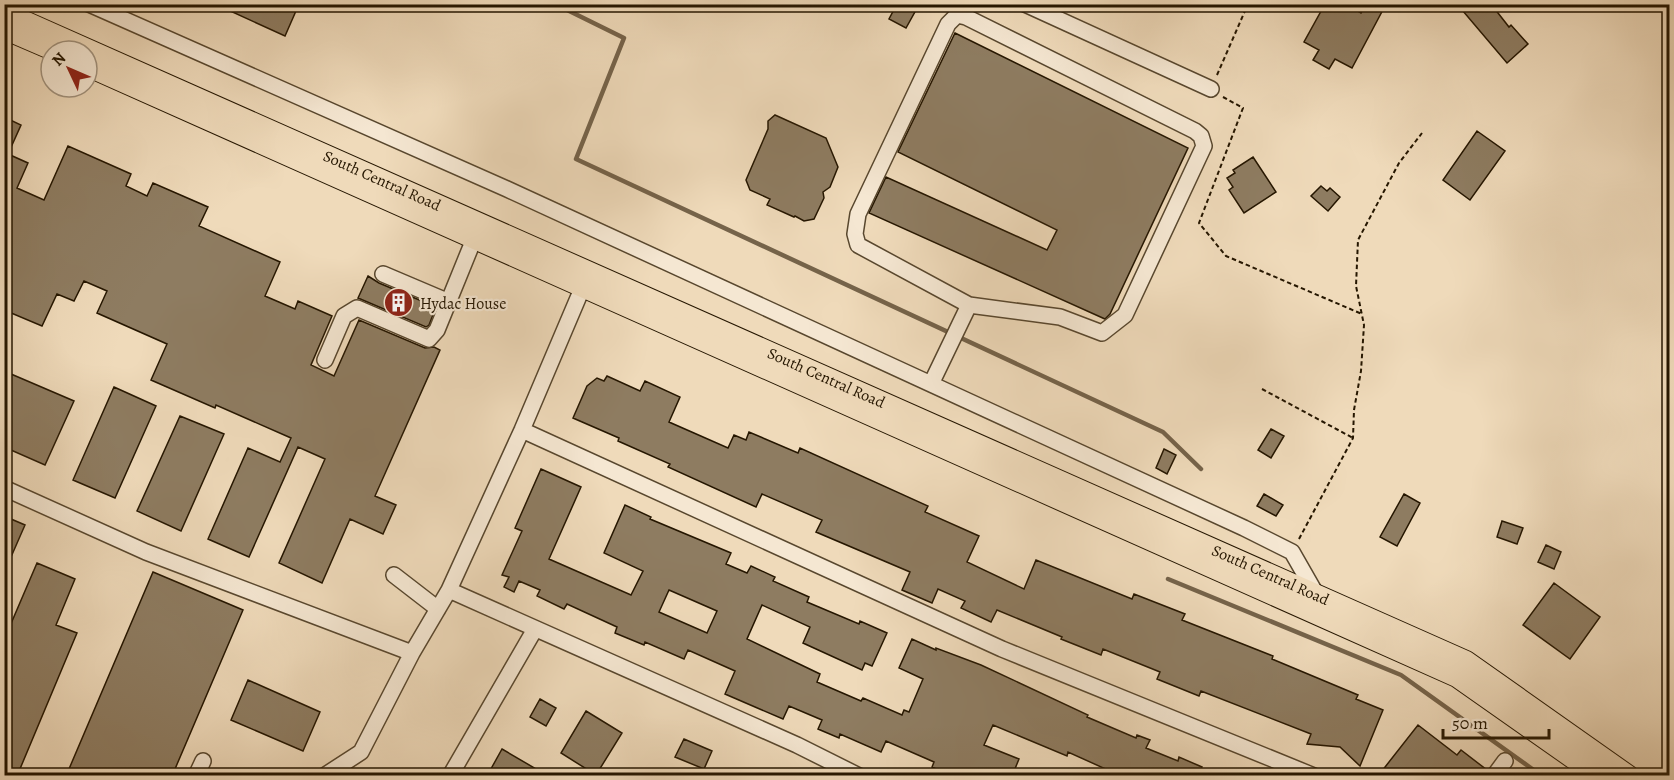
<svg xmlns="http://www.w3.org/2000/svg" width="1674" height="780" font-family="Alegreya,serif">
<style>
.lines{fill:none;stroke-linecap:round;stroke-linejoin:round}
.stream{stroke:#75634a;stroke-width:4.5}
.building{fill:#8e7c61;stroke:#251600;stroke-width:1.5;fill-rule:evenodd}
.minor-casing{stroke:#58472e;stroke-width:18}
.major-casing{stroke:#251600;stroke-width:22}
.path{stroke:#251600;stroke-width:2;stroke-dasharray:4.5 3;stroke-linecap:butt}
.minor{stroke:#f5e7d2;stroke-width:15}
.major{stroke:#efdaba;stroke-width:20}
.labels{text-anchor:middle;stroke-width:4.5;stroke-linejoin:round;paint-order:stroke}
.street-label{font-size:16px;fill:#251600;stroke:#f5e7d2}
.poi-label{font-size:16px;fill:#251600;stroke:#f5e7d2;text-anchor:start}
</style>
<rect width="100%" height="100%" fill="#efdaba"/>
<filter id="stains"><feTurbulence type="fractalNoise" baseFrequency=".00333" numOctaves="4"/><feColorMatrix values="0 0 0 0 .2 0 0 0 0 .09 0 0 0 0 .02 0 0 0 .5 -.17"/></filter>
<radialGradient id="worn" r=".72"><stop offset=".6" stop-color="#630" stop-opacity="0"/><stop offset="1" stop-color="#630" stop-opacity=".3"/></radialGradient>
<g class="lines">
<path class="stream" d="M555,4l69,34 -48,121 587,273 38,37
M1168,579l233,96 141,101"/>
</g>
<path class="building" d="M215,4h84l-14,32z
M897,4h10l9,6 -10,18 -17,-9z
M1325,4h21l15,9 5,-9h20l-34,64 -17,-9 -6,10 -16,-9 6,-10 -15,-8z
M1457,4h34l18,23 2,-2 17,19 -21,19z
M955,33l233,115 -78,166 -5,5 -236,-106 17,-36 161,73 10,-20 -159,-78z
M775,115l51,23 12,29 -8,20 -7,5 1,6 -10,21 -10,2 -9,-5 -1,1 -27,-12 3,-6 -20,-9 -4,-10 22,-51v-8z
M4,117l17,8 -13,29 20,9 -11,25 27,12 24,-54 63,28 -5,12 21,10 6,-13 55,24 -9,19 81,36 -15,34 30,13 3,-8 34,15 -21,49 23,11 25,-56 66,28 9,-1 6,3 -65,146 21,9 -13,29 -33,-15 -28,64 -43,-20 46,-104 -27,-12 -49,110 -41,-18 40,-91 32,14 11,-24 -75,-33 -1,3 -64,-28 16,-36 -70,-31 10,-22 -23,-10 -10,20 -17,-7 -15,32 -38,-16z
M1477,131l28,20 -35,49 -27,-20z
M1253,157l23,35 -32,21 -15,-23 4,-3 -6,-9 8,-5 -2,-3z
M1321,186l6,5 3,-3 10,9 -12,14 -17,-15z
M368,276l11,7 57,24 -7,18 -3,2 -68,-29z
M4,371l70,30 -29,64 -41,-18z
M607,376l33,15 5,-10 35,16 -11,25 59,26 6,-13 12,5 3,-8 49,21 2,-5 128,58 -3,6 54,24 -12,26 57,27 12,-29 96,39 2,-5 51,20 -3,6 91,36 -1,3 86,36 -2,4 27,11 -23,56 -20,-19 -33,-3 4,-10 -110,-43 -2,5 -42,-17 3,-7 -57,-23 -2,6 -40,-16 1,-2 -65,-27 -6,12 -30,-14 4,-7 -27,-12 -6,14 -30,-13 8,-18 -94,-40 6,-12 -60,-26 -6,13 -88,-40 2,-3 -52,-23 1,-3 -46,-20 14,-32 10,-8 7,3z
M114,387l42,19 -41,92 -42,-18z
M180,416l44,18 -43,97 -44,-20z
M1271,429l13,7 -13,22 -13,-8z
M1164,449l12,6 -9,19 -11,-6z
M541,469l40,18 -32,72 82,36 12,-24 -39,-18 21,-48 26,12 -1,2 81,34 -5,11 21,9 4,-7 24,11 -2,4 36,16 -2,5 52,22 1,-3 27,12 -15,33 -7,-3 -3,7 -59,-27 7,-16 -48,-22 -15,34 73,35 -3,8 44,19 2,-3 39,17 2,-5 5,2 14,-33 -24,-11 13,-29 24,11v-2l45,17 107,50 -1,2 49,21 1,-3 13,5 -4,8 32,13 1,-4 23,10 -4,9h-77l-53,-24 -1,4 -74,-31 -9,20 35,14 -7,17h-61l-19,-9 2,-5 -48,-21 -5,11 -41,-18 -1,4 -21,-9 4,-9 -33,-14 -6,13 -58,-25 10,-23 -47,-21 -4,9 -39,-17 -1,3 -29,-12 2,-6 -50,-23 -3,5 -27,-13 3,-6 -21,-9 -5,11 -10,-5 5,-10 -7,-2 20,-44 -7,-3zM669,590l48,21 -10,22 -48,-21z
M1264,494l19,11 -7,11 -19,-10z
M1404,494l16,9 -23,43 -17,-9z
M4,516l21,9 -21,48z
M1502,521l21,7 -6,16 -20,-7z
M1546,545l15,7 -7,17 -16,-7z
M37,563l38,16 -19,46 21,8 -60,143h-13v-136z
M153,572l90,38 -71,166h-106z
M1554,583l46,34 -30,42 -47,-34z
M248,680l72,32 -17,39 -72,-31z
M540,699l16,9 -10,18 -16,-9z
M586,711l36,22 -26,42 -35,-22z
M1418,725l39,30 4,-5 26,20 -3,6h-106z
M684,739l28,12 -8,18 -29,-12z
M502,749l46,27h-61z"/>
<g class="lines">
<defs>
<path id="minor" d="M89,4l418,185 737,339 48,24 24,42
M1025,4l186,85
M383,274l66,28
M325,360l19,-44 13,-8 72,31 8,-9 37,-91
M931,384l38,-79 -111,-60 -3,-11 3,-20 90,-190 9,-9 9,2 229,114 6,5 3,10 -79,169 -23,18 -42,-16 -91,-12
M522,430l480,219 312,127
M4,488l142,64 266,101 37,-63 73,-160 65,-153
M394,575l44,34
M449,590l348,155 62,31
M196,776l7,-15
M324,776l37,-24 51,-99
M450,776l85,-147
M1494,776l11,-15"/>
<g id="major">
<path id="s1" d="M4,12l1462,649 163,115"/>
<path d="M4,29l51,22"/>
<path d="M87,66l1370,611 141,99"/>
</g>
</defs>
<use href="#minor" class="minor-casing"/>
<use href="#major" class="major-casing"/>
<path class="path" d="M1217,75l31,-71
M1223,97l20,11 -44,115 27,33 136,58
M1262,389l91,49
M1299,539l54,-101 1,-28 7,-39 3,-46 -8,-39 2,-46 41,-77 23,-30"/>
<use href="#minor" class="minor"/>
<use href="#major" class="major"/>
</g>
<defs>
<symbol id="building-disc" viewBox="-11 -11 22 22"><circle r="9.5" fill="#8f2418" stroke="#f5e7d2"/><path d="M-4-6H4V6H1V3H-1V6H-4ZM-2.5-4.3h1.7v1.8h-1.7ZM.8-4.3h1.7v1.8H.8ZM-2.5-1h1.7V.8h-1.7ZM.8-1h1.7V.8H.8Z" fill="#fff"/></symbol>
</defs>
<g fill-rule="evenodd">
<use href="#building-disc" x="382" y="286" width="33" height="33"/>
</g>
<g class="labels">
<g class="street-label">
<text dy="6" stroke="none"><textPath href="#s1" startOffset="414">South Central Road</textPath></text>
<text dy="6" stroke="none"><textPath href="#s1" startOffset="900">South Central Road</textPath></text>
<text dy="6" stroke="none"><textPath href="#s1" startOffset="1386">South Central Road</textPath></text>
</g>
<g class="poi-label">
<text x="420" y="309">Hydac House</text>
</g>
</g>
<rect width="1674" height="780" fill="none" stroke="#efdaba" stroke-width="24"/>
<rect x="6" y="6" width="1662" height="768" fill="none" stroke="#251600" stroke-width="3"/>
<rect x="12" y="12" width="1650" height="756" fill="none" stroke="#251600" stroke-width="1.5"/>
<g transform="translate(69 69) rotate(314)"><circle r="28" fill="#f5e7d2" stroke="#a2937e" stroke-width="1.5"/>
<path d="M0-4.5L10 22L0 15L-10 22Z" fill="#8f2418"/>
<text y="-9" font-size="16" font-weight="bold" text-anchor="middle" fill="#251600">N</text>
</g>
<path d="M1443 729v9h106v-9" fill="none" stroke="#251600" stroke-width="3"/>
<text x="1452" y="729" font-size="18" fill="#251600" stroke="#f5e7d2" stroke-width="4.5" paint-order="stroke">50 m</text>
<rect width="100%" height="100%" filter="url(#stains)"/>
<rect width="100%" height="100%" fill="url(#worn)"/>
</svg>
